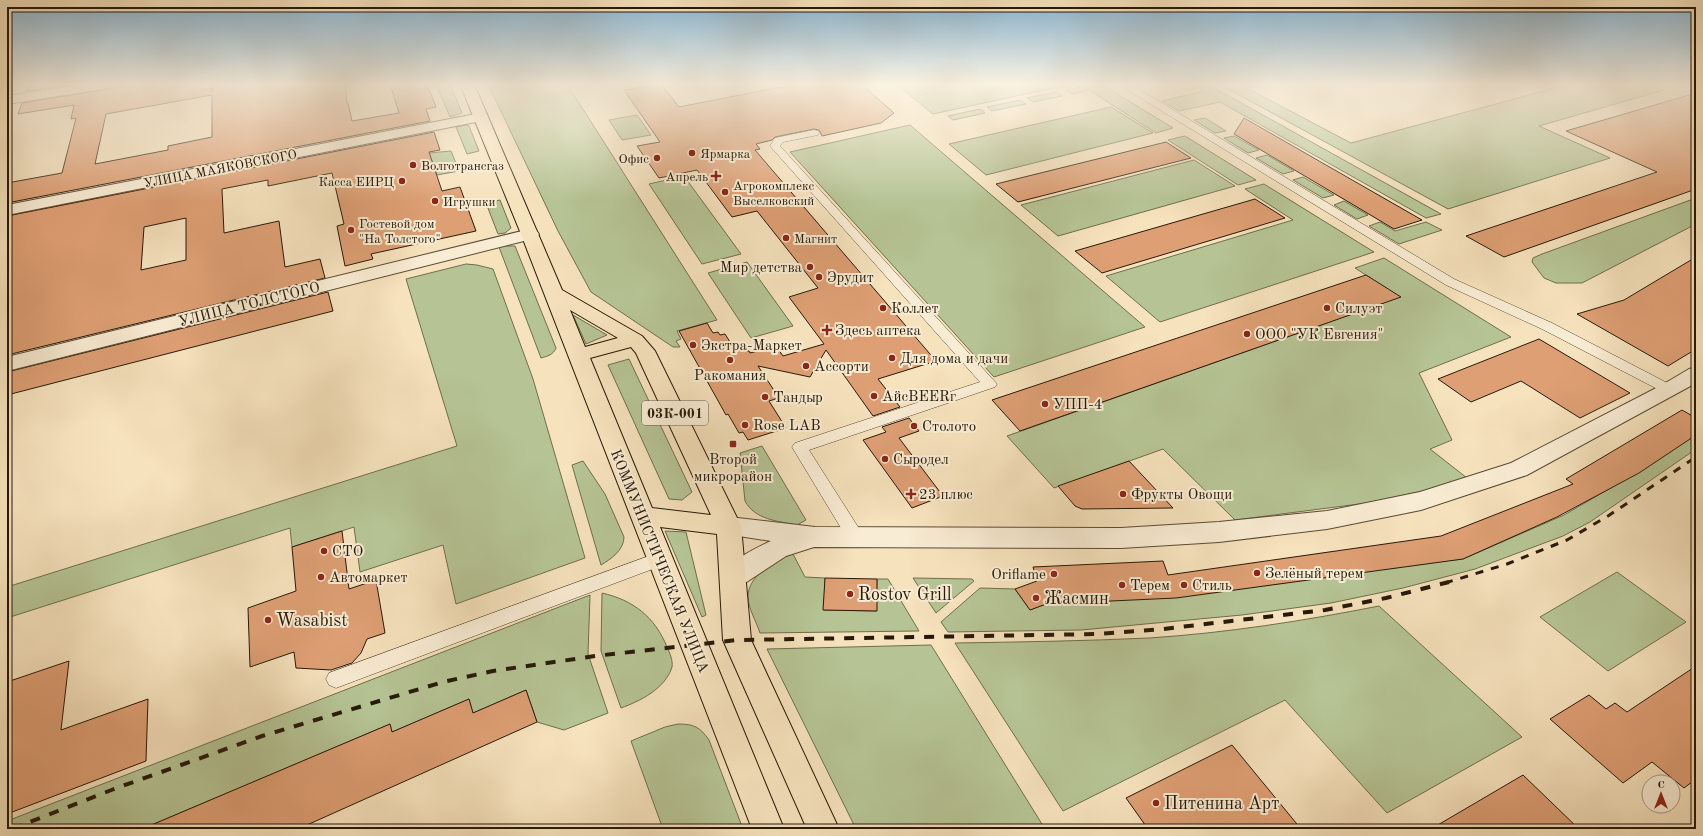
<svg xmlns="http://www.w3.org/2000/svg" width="1703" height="836" font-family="'Old Standard TT',serif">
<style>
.green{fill:#b6c495;stroke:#6e6e4e}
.building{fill:#de9f74;stroke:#261908;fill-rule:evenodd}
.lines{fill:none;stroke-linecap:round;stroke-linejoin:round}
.service-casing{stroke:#5a4b35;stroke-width:1}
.minor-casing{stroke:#5a4b35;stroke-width:2}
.tertiary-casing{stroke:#5a4b35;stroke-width:2}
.primary-casing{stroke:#261908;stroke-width:2}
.service{fill:#f9ecd4;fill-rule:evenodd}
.minor{fill:#f9ecd4;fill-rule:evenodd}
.tertiary{fill:#f9ecd4;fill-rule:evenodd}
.primary{fill:#f6e2bd;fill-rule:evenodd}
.rail-far1{stroke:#261908;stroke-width:3;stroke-dasharray:8 8;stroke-linecap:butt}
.rail{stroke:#261908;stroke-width:4;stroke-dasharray:10 10;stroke-linecap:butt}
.poi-dot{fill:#8f2418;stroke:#f9ecd4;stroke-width:1.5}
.labels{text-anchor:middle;stroke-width:4;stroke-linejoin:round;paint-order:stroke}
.far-poi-label{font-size:13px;fill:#261908;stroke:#f9ecd4;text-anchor:start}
.far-street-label{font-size:13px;fill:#261908;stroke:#f9ecd4}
.shield{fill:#f9ecd4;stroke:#655845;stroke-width:1}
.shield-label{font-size:14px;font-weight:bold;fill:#261908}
.poi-label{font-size:15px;fill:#261908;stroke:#f9ecd4;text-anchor:start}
.street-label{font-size:15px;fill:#261908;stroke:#f9ecd4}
.near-poi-label{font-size:18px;fill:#261908;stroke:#f9ecd4;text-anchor:start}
</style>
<rect width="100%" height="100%" fill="#f6e2bd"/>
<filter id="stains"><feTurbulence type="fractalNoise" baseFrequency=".005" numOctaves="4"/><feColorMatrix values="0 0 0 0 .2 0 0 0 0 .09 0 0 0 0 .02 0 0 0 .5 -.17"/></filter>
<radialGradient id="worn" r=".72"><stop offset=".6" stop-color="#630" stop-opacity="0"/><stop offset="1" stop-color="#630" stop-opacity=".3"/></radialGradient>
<path class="green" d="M436,84h14l12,29 -12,4z
M488,84h79l150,236 -40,11 4,8 -5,2 4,6h-7l-82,-55 -33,-61z
M896,84h16l8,6 28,-6h124l-139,30z
M1094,84h7l72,44 -17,5 -67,-43 -17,4 -6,-4z
M1192,84h15l234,130 -15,4 -206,-116 -41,9 -17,-10 42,-10z
M1219,84h20l112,59 219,-59h77l17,6 -125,36 71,32 -162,51z
M1057,92l6,4 -30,6 -6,-4z
M1020,100l6,4 -34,7 -5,-4z
M1111,107l42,26 -167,42 -37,-31z
M980,109l5,4 -32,7 -5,-4z
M637,115l14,20 -29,5 -13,-20z
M1205,118l21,13 -11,2 -21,-13z
M466,125l3,1 10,25 -12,3 -11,-27z
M910,125l235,202 -151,50 -204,-225z
M1185,136l71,44 -18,5 -70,-45z
M1234,136l25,14 -11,3 -24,-15z
M451,151l8,20 -22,4 -8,-22z
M1267,155l27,16 -11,3 -27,-16z
M1194,160l41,26 -177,50 -37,-31z
M684,176l57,78 -39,10 -53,-80z
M1303,177l31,18 -11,3 -30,-18z
M1264,184l110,68 -214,70 -54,-46 187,-56 -48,-31z
M1696,198v26l-114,59h-26l-12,-5 -12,-16 1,-4 9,-4z
M500,200l11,28 -6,5 -7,1 -12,-31z
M1344,201l24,14 -11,4 -23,-14z
M1380,222l15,9 31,-9 16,8 -43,14 -30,-18z
M506,246h9l41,102c-3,7 -8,8 -15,10l-42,-111z
M1384,258l127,79 -92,36 33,67 -22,9 37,29 -21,8 -79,17 -132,17 -72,-71 -109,39 -47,-52 393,-139 -45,-29z
M747,262l46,64 -42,12 -43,-65z
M466,264l11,1 16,4 40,110 52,179 -129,46 -13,-59 -83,27 -6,-45 -62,20 -2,-19 -283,90v-31l450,-141 -51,-167z
M573,315l34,20 -21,9z
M629,359l63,133 -10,8 -13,-1 -61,-134z
M1696,435v14l-106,73 -27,14 -88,33 -72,19 -72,15 -89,12 -161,15 -133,2 -7,-10 39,-34 35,1 15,21 16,-6 417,-45 101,-44 64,-37z
M762,446l44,74 -9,5c-19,-4 -42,-5 -52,-24l-5,-48z
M583,461l22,33 19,43c0,13 -13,22 -23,28l-29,-100z
M665,531l21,1 20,83 -4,2z
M793,554l12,23 20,1 -1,32 52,1 1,-32h11l31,52 -159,2c-3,-10 -12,-25 -12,-36 0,-22 27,-37 45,-43z
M1617,572l69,50 -78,49 -68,-54z
M913,578l59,1 2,2 -38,32z
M602,593c31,7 53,24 65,54 3,6 6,14 5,20 -7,22 -32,34 -51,41l-20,-57z
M590,595l-2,59 20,59 -44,17 -27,-8 -11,-32 -53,23 -4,-14 -77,33 -2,-8 -248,105h-135v-8z
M1379,606l143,131 -135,76 -102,-113 -222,111 -108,-168c65,-1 129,-2 194,-5 77,-5 154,-17 230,-32z
M931,645l114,184h-189l-89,-180z
M678,724c16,0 22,3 31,16l34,89h-80l-32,-88 34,-14z"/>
<path class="building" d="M29,84h49l-52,7z
M117,84h95v7v-7h133l2,19h1l4,18 47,-8 -9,-29h37l9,23 -10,2 4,12 -423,82v-20l55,-10 14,-55 -5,1 3,-14 -56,9 4,-11 92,-15zM212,95v42l-44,9v4l-73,14 11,-50z
M661,84l18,23 117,-23h65l33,29 -13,10 -59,13 -3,-6 -5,-1 -39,8 -3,3 -16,4 4,5 -5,1 181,211 -58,18 22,28 -27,9 -47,-66 -16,27 -52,-11 21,32 -10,3 17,27 -38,12 -5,-8 -4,1 -11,-19 -2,1 -47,-84 28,-8 6,10 5,-1 2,3 5,-1 10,16 14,1 1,2 26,-7 7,10 41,-12 -35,-47 29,-9 -61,-77 -25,6 -35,-47 -38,8 -22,-32 23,-4 -36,-52z
M1696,93v96l-192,68 -38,-21 191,-64 -91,-41z
M1244,118l178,102 -28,9 -160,-95z
M434,132l6,18 -11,2 13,39 18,-4 16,44 -105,23 2,5 -28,7 -8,-40 7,-2 -12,-51 -64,13v-6l-46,9 2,44 55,-12 6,46 35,-8 5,19 -318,77v-139zM186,218v42l-45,10 3,-43z
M1166,142l25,16 -173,44 -22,-18z
M1255,199l30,19 -183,55 -27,-22z
M1696,257v92l-28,17 -91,-52 47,-14z
M1366,275l35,22 -381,134 -28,-31z
M328,292l5,19 -326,84v-23z
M1539,339l91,54 -50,25 -59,-37 -50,21 -33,-23z
M1682,410l14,8v17l-57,38 -82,44 -94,42 -287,39 -130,6 -16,6 -15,-21 22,-8 -4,-14 130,-6 5,14 273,-39 132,-52 -7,-5z
M909,418l10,13 -20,7 44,58 -31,12 -49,-68 23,-8 -4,-5z
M1129,461l44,47 -91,1 -7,-3 -17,-20z
M342,531l7,58 27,-9 9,53 -18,6 -6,14 -9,10 -21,7 -35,-2 -2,-16 -44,15 -2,-59 48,-17 -4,-44z
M825,578l52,1v32l-54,-1z
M69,661l-8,69 87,-31 -2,62 -139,53v-132z
M1696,666v113l-12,9 -32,-26 -29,21 -73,-64 39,-24 17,14 9,-6 12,9z
M526,690l11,32 -239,107h-156l248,-105 2,8 77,-33 4,14z
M1232,745l69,84h-153l-22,-31z
M1523,775l56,54h-148z"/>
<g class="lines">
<defs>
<path id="service" d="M1120,84h10l324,195 98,44 123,64 2,3 -2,3 -5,2 -5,-2 -123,-64 -96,-44 -325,-199z
M814,130l4,1 1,2 -1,2 -35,7 -3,4 217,238 -2,3 -186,63 56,88 -3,5 -6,2 -6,-2 -58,-96 3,-4 185,-61 -210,-236 5,-8z
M660,552l6,2 3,5 -3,5 -330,124 -7,-3 -3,-6 3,-6z"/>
<path id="minor" d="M85,84h31l-2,3 -5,1 -102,16v-8z
M530,229l6,1 3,4 -3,4 -529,133v-14z
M1696,367v16l-169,92 -106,35 -94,19 -108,13 -98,6 -307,-1 -28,9 -44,29 -9,4 -9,-4 -4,-7c9,-17 34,-29 51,-37l-51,-8 -3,-7 3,-7 9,-2 86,10 306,1 98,-6 108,-11 93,-19 91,-29 151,-78 27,-16z"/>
<path id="tertiary" d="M481,113l5,1 2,3 -2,3 -479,95v-10z"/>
<path id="primary" d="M460,84h14l88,206 80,46 13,15 86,175 10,114 88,189h-32l-84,-189 -6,-106 -57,-7 124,302h-32l-231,-595zM570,310l48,28 -33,9zM631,347l5,6 75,162 -59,-7 -62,-150z"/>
</defs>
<use href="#service" class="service-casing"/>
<use href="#minor" class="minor-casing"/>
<use href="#tertiary" class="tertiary-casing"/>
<use href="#primary" class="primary-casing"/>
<use href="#service" class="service"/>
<use href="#minor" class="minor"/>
<use href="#tertiary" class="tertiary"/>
<use href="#primary" class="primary"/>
<path class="rail-far1" d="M1445,583l62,-19 60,-24 41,-24 88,-59"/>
<path class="rail" d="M12,829l102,-40 148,-53 181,-54 50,-11 102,-15 142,-16 360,-6 66,-5 162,-19 61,-12 63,-16"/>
</g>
<linearGradient id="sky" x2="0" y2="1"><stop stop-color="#8ab7d5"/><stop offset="0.42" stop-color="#fbf2e1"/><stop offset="1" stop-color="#fbf2e1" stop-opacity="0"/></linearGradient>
<rect width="1703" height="201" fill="url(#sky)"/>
<g class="poi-dot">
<circle cx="692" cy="153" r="4"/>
<circle cx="657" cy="158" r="4"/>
<circle cx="413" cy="165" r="4"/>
<path d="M714 170h4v4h4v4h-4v4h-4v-4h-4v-4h4z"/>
<circle cx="402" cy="181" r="4"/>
<circle cx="725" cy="192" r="4"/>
<circle cx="435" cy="201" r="4"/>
<circle cx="351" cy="230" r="4"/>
<circle cx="786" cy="238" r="4"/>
<circle cx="810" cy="267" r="4"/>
<circle cx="819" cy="277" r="4"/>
<circle cx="883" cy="308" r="4"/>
<circle cx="1327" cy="308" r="4"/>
<path d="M825 324h4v4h4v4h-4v4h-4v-4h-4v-4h4z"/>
<circle cx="1247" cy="334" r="4"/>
<circle cx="693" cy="345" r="4"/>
<circle cx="892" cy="358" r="4"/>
<circle cx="730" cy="360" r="4"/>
<circle cx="806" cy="366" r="4"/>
<circle cx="874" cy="396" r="4"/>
<circle cx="765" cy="397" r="4"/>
<circle cx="1045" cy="404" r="4"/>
<circle cx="745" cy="425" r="4"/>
<circle cx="914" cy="426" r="4"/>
<rect x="729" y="440" width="8" height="8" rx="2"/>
<circle cx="885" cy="459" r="4"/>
<path d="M909 488h4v4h4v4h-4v4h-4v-4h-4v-4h4z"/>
<circle cx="1123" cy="494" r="4"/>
<circle cx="324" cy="551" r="4"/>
<circle cx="1257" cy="573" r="4"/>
<circle cx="1054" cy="574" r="4"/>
<circle cx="321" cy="577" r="4"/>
<circle cx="1122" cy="585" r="4"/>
<circle cx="1184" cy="585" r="4"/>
<circle cx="850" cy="594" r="4"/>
<circle cx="1036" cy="598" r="4"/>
<circle cx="268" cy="620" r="4"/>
<circle cx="1156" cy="803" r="4"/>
</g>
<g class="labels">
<g class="far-poi-label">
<text x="700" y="158">Ярмарка</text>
<text x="649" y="163" text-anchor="end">Офис</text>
<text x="421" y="170">Волготрансгаз</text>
<text x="708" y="181" text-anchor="end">Апрель</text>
<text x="394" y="186" text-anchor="end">Касса ЕИРЦ</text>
<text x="733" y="190">Агрокомплекс<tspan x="733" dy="15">Выселковский</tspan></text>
<text x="443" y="206">Игрушки</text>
<text x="359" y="228">Гостевой дом<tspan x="359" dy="15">"На Толстого"</tspan></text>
<text x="794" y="243">Магнит</text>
</g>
<g class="far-street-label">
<text transform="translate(220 168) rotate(-11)" y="5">УЛИЦА МАЯКОВСКОГО</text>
</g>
<rect class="shield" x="642" y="401" width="66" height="24" rx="3"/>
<g class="shield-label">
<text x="675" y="418">03К-001</text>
</g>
<g class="poi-label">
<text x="802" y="272" text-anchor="end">Мир детства</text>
<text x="827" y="282">Эрудит</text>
<text x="891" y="313">Коллет</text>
<text x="1335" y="313">Силуэт</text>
<text x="835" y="335">Здесь аптека</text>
<text x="1255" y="339">ООО "УК Евгения"</text>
<text x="701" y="350">Экстра-Маркет</text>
<text x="900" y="363">Для дома и дачи</text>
<text x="814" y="371">Ассорти</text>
<text x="730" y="380" text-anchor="middle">Ракомания</text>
<text x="882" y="401">АйсBEERг</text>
<text x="773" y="402">Тандыр</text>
<text x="1053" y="409">УПП-4</text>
<text x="753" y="430">Rose LAB</text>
<text x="922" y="431">Столото</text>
<text x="733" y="464" text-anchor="middle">Второй<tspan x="733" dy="17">микрорайон</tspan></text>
<text x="893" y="464">Сыродел</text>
<text x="919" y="499">23 плюс</text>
<text x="1131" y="499">Фрукты Овощи</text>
<text x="332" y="556">СТО</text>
<text x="1265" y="578">Зелёный терем</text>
<text x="1046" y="579" text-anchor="end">Oriflame</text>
<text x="329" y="582">Автомаркет</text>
<text x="1130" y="590">Терем</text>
<text x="1192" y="590">Стиль</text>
</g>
<g class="street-label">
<text transform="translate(249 304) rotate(-14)" y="5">УЛИЦА ТОЛСТОГО</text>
<text transform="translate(660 561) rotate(68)" y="5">КОММУНИСТИЧЕСКАЯ УЛИЦА</text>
</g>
<g class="near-poi-label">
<text x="858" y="600">Rostov Grill</text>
<text x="1044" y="604">Жасмин</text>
<text x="276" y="626">Wasabist</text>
<text x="1164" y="809">Питенина Арт</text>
</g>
</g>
<rect width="1703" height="836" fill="none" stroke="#f6e2bd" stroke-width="24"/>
<rect x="8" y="8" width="1687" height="820" fill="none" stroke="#261908" stroke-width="2"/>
<rect x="12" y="12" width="1679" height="812" fill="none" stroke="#261908"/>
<g transform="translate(1661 794)"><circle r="19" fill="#f9ecd4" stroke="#a59882"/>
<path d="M0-3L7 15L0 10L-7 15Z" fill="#8f2418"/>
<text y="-6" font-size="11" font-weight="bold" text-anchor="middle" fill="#261908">С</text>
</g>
<rect width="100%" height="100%" filter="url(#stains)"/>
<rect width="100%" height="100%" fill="url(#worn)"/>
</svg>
